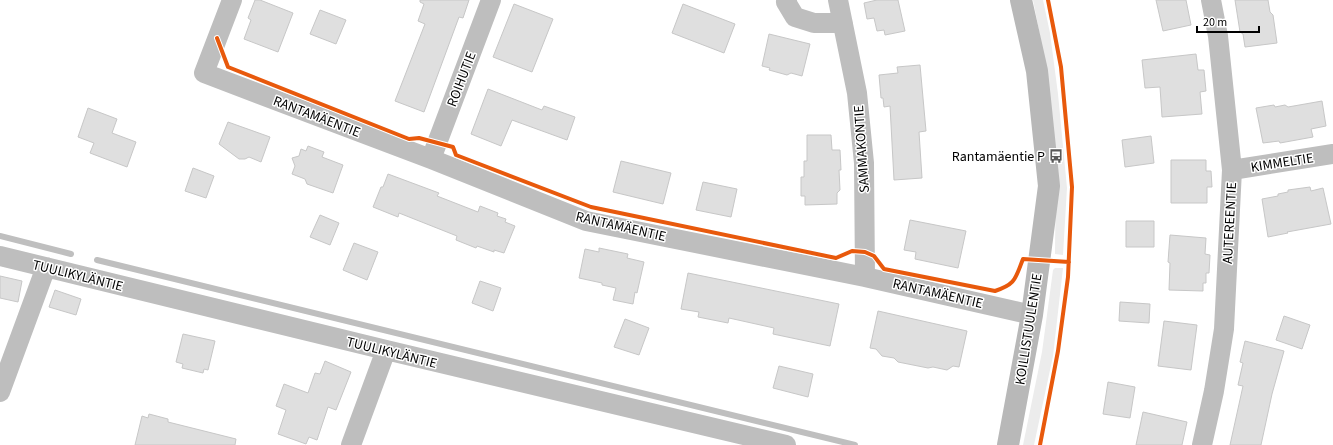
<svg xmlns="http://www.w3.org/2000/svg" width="1333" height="445" font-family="'Source Sans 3',sans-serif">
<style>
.green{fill:#ececec}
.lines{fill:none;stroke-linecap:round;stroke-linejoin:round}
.stream{stroke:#bfbfbf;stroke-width:6}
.building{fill:#dfdfdf;stroke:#c7c7c7}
.street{stroke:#bebebe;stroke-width:20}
.secondary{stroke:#b8b8b8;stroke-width:22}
.cycleway-casing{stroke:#fff;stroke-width:6}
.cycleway{stroke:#e8590c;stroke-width:4}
.labels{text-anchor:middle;stroke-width:3;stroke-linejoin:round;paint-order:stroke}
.street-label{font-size:14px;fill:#000;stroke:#fff}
.poi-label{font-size:14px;fill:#000;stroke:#fff;text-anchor:end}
</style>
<rect width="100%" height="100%" fill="#fff"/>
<path class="green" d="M1033,0h10l7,33 8,61 9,94 -4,67 -8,-1c0,-23 1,-47 1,-70 -3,-62 -10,-123 -23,-184z
M1055,268h8l-10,88 -19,89h-11l19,-93 11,-82z"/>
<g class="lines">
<path class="stream" d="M0,236l71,18
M97,260l758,185"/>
</g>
<path class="building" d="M255,0h5l33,13 -15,39 -34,-13 7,-19 -3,-2z
M420,0h49l-6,18 -4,-1 -35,95 -29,-11 30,-77 -7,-3 6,-17 -4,-2z
M877,0h21l7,31 -20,4 -1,-5 -7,1 -3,-13 -7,1 -3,-16z
M1156,0h30l5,25 -28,6z
M1235,0h33l2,12 3,3 4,28 -32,4 -2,-13 -3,-2z
M514,4l39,15 -21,53 -39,-15z
M683,4l52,20 -11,29 -52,-20z
M320,10l26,10 -10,24 -26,-10z
M769,34l41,10 -8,32 -11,-3 -4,2 -18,-5 1,-2 -8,-2z
M1196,54l2,16h6l2,21 -6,1 2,22 -40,3 -2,-30 -15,1 -3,-28z
M920,65l6,66 -7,1 3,46 -28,2 -4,-74 -6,1 -1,-9h-2l-2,-23 19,-2 -1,-6z
M488,89l54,21 2,-4 31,11 -8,23 -55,-20 -11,26 -30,-12z
M1322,101l4,25 -15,3 2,8 -33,6 -1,-2 -16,2 -7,-35 18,-3 1,2 10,-2 3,2z
M88,108l29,11 -5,14 24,9 -9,25 -37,-14 4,-10 -16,-6z
M228,122l42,15 -9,25 -12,-5 -4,2h-6l-20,-15z
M807,135h24l1,15h8l1,20h-2l1,20 -3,3v11l-32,1v-9h-4v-19h3v-16h3z
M1151,136l3,27 -29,4 -3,-27z
M308,146l16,6 -2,5 21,8 -10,28 -26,-9 -2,-5 -13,-5 3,-8 -3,-8 7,-2 2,-7 5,2z
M1171,160h35v11h5l1,16h-5v16h-36z
M621,161l50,12 -8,31 -50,-12z
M193,168l21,8 -8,22 -21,-7z
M388,174l51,19 -2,3 41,16 2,-6 18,7 -1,3 9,3 -1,3 10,4 -11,27 -10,-3v2l-17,-6 -1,2 -20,-8 1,-4 -58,-23 -1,4 -25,-10 8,-20h2z
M703,182l34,7 -6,28 -35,-7z
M1310,187l1,4 12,-3 8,36 -44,8 1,1 -20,4 -6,-38 16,-3v-2l10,-2v-2z
M320,215l19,8 -9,22 -20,-8z
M910,220l56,11 -8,37 -43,-9 1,-7 -12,-2z
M1126,221h28v26h-28z
M1170,235l36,3 -1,16 5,1 -1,18h-3v10h-3v8l-34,-1 1,-27 -2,-1z
M354,243l24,9 -11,28 -24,-10z
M599,248l29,6 -1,4 17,4 -7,31 -2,-1 -2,12 -20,-4 3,-12 -14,-3v-2l-23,-5 6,-29 14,3z
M688,273l151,31 -9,42 -57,-12 1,-6 -45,-10 -1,5 -30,-6 1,-5 -18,-3z
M0,276l22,5 -4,21 -18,-4z
M480,281l21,7 -8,23 -21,-8z
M55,290l26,9 -5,16 -27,-8z
M1120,302l30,2 -1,19 -30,-2z
M878,311l89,20 -8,36 -6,-1 -6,4 -14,-3 -5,1 -30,-6 -4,-4 -12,-2 -6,-7 -6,-1z
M1284,316l26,9 -8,24 -26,-9z
M625,319l24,9 -10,27 -25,-8z
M1164,321l33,4 -6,45 -33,-4z
M183,334l32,7 -7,29 -4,-1 -1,4 -21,-5 1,-4 -7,-2z
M1245,341l39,10 -12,43 -11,51h-31l13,-59 -5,-1 5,-22 -3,-1z
M325,361l26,11 -15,38 -8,-3 -11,33 -8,-3 -3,7 -28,-10 8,-24 -10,-4 8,-22 24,9 7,-20 5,1z
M779,366l34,8 -5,23 -35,-9z
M1108,382l27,5 -5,31 -27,-4z
M1143,412l44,10 -5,23h-46z
M149,414l19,5v3l68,17 -1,6h-100l7,-29 6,2z"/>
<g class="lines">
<path class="street" d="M232,0l-28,73 227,86 155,62 279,56 167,38
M787,0l-1,2 9,15 19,6h29
M838,0l19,93 7,70 1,114
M431,159l60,-159
M1232,170l101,-16
M0,256l386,94 400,95
M0,392l46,-125
M351,445l35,-95
M1202,445l12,-54 10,-62 8,-159 -14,-134 -7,-36"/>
<path class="secondary" d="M1008,445l24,-130 17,-129 -12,-115 -16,-71"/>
<defs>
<path id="cycleway" d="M217,38l11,29 181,72 10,-1 34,9 3,8 135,52 245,51 16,-7 13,1 9,4 10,13 111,22c21,-7 20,-12 28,-32l46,3
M1040,445l18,-94 10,-74 4,-90 -11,-120 -13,-67"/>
</defs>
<use href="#cycleway" class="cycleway-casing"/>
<use href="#cycleway" class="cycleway"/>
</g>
<defs>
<symbol id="bus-bare" viewBox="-9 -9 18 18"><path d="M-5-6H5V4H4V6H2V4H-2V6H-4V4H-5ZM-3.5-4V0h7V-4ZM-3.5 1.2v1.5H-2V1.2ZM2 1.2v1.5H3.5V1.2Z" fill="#595959" stroke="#fff" stroke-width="2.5" paint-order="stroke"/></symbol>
</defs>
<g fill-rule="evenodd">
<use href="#bus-bare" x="1046" y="146" width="20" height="20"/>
</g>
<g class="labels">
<g class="street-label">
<text transform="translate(461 79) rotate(-69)" y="5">ROIHUTIE</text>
<text transform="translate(317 116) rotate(21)" y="5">RANTAMÄENTIE</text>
<text transform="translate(861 149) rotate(-94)" y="5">SAMMAKONTIE</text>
<text transform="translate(1282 162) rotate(-9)" y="5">KIMMELTIE</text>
<text transform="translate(1229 223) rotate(-87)" y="5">AUTEREENTIE</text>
<text transform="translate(621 226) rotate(13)" y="5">RANTAMÄENTIE</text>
<text transform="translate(78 275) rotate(14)" y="5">TUULIKYLÄNTIE</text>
<text transform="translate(938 293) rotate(13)" y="5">RANTAMÄENTIE</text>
<text transform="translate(1028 329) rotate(-81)" y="5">KOILLISTUULENTIE</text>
<text transform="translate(392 352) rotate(14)" y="5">TUULIKYLÄNTIE</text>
</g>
<g class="poi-label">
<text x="1045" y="161">Rantamäentie P</text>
</g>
</g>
<path d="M1197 26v6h62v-6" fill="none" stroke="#000000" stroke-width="2"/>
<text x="1203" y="26" font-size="12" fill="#000000" stroke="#ffffff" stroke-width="3" paint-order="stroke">20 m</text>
</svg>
